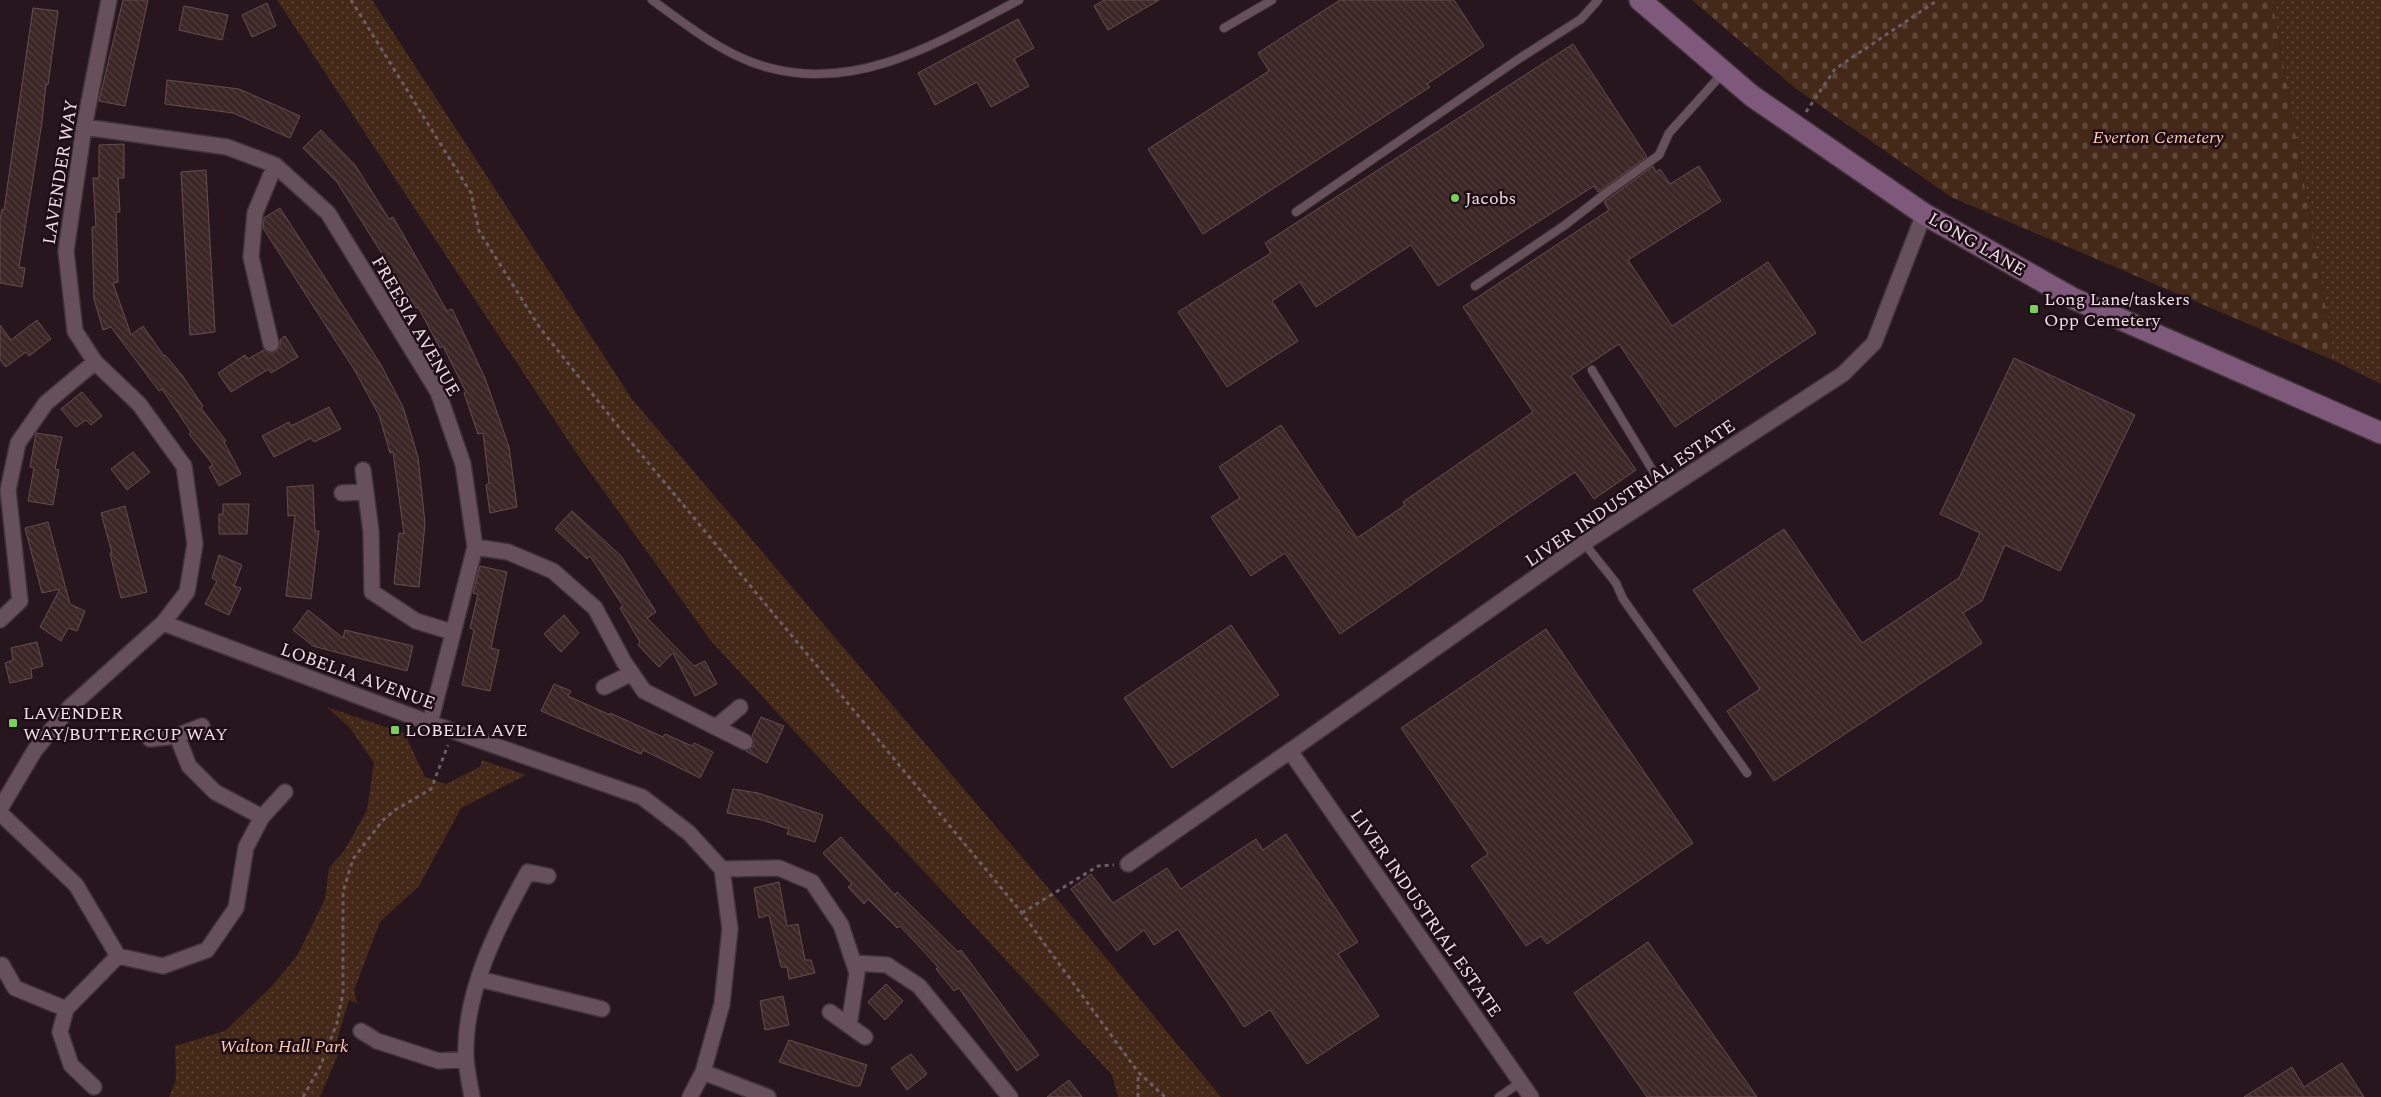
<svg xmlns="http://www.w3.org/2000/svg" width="2381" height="1097" font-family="Spectral,serif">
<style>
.grass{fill:url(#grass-dots)}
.cemetery{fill:url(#cemetery-stones)}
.building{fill:url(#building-back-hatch);stroke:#654d4d}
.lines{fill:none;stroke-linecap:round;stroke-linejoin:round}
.service-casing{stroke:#413439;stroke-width:10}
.minor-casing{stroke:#413439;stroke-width:18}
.secondary-casing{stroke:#413439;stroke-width:24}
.path{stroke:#6c5c64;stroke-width:3;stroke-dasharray:4 4;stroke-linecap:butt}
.service{stroke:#66505a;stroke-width:8}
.minor{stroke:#66505a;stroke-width:15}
.secondary{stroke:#7e597b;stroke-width:21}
.poi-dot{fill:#77d25a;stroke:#1f0d16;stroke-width:2}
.labels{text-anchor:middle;stroke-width:5;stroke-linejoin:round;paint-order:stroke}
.park-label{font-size:18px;font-style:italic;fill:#ffccb1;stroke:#1f0d16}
.street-label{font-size:18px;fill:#ede0e5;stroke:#1f0d16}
.poi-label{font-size:18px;fill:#ede0e5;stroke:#1f0d16;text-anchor:start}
</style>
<defs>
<pattern id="grass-dots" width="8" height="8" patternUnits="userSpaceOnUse" patternTransform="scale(1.25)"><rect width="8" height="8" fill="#442818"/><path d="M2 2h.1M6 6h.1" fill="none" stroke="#5f4739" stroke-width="1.8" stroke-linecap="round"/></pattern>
<pattern id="cemetery-stones" width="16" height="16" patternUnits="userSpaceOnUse" patternTransform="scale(1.25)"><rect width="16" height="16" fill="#442818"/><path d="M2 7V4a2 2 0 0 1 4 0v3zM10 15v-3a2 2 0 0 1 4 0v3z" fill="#5f4739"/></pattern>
<pattern id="building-back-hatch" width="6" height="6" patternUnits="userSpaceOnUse" patternTransform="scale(1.25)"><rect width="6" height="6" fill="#3c2727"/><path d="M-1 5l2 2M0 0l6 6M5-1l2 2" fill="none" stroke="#4f3c3c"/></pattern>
</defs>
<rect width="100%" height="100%" fill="#28161f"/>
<path class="grass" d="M277,0h95l260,399 417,490 172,208h-103l-6,-22 -401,-434 -136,-190z
M2272,0h109v384l-46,-23z
M327,707l82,28 -1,6 17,36 21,7 34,-17 2,-7 44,15 -65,33 -42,78 -39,36 -26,68 3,13 -8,-3 -12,40 2,12 -19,45h-151l7,-17 -1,-34 50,-15 46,-44 26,-31 28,-57 4,-31 15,-17 23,-41 7,-47 -24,-35z"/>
<path class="cemetery" d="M1692,0h580l63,361 -384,-164 -156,-109z"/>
<path class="building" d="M123,0h25l-23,106 -26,-5z
M1104,0h55l-51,30 -14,-24z
M1340,0h114l30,46 -57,38 3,3 -227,147 -55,-85 121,-78 -11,-18z
M267,3l9,23 -24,11 -10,-22z
M184,6l44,9 -6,25 -43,-10z
M33,8l25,3 -10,74 -2,-1 -4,38 -23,145 6,1 -3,19 -22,-4v-63l2,-11 2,1z
M1018,19l16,29 -20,11 15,27 -38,21 -14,-25 -42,23 -17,-32z
M1573,44l74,113 -49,35 -4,-6 -156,100 -27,-41 -95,62 -16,-25 -28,19 26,40 -71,46 -49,-75 93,-59 -6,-10z
M167,80l72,9 61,27 -10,22 -57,-25 -68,-9z
M321,130l34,35 34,54 4,-2 54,94 5,-2 33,69 24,69 8,60 -27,6 -4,-28 3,-2 -6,-50 -5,1 -14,-41 2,-1 -23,-46 -3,2 -22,-41 -2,1 -25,-40 -54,-86 -34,-34z
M124,144v34h-6l2,34h-4l2,70 -5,1 18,52 12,-9 21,30 1,-1 16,19 22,32 -2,2 25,33 -2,1 17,32 -22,12 -10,-19 4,-2 -24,-31 2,-2 -29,-43 -3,2 -48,-64 -8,3 -9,-31 -2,-72h4l-3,-49h6v-33z
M1653,166l3,6 4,-3 10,15 29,-18 22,35 -93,59 44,66 96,-64 48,71 -141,94 -56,-83 -48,32 65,94 -42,29 -19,-27 -235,162 -55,-81 -34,23 -40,-59 29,-19 -21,-31 62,-42 76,113 48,-33 -2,-3 130,-90 -70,-105 146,-97 -5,-8z
M206,170l9,162 -25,3 -9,-163z
M280,208l101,157 22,42 15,50 7,66 -6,64 -25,-3 5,-51 5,1 -11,-82 -3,1 -11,-38 -24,-44 -92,-143 1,-10z
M37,320l14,19 -22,17 -3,-4 -20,15 -6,-7v-35l11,15z
M285,336l13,21 -27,16 -2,-4 -38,23 -13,-19 27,-18 3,4 16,-9 5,3 8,-2 3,-5v-6z
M2014,358l121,57 -75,156 -55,-26 -23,56 -19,12 19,30 -208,138 -47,-70 33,-22 -67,-99 91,-61 78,114 97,-65 21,-45 -40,-19z
M82,392l20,24 -11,9 -5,-5 -10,7 -15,-18z
M329,407l12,22 -27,13 -3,-4 -37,19 -12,-21 27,-14 2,4z
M36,433l26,4 -7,32 4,1 -6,35 -25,-4 6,-33 -4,-1z
M133,452l17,20 -23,18 -16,-21z
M313,485l2,46h4l-8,68 -25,-3 9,-81 -7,1 -1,-29z
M223,504h26l-2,30h-28v-20h4z
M125,506l22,86 -26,6 -8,-32 -3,-13h2l-11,-40z
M572,511l49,45 35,56 -9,6 47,48 11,-5 12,23 -22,12 -22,-43 -14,14 -21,-22 2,-3 -20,-34 3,-2 -33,-50 -3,3 -32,-30z
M48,522l22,82 15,7 -8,20 -9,-3 -7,13 -21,-14 20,-38 -18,4 -17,-65z
M219,555l23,10 -8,21 7,2 -12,27 -24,-11 12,-23 -5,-3z
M480,566l27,6 -16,76 8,2 -9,41 -28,-6 12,-55 -4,-2 8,-34 -5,-1z
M308,610l35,28 2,-8 68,16 -6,25 -94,-25 -20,-16z
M564,615l15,18 -18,19 -17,-18z
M1231,625l48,70 -107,73 -48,-70z
M1546,629l147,214 -146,101 -6,-8 -15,10 -55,-80 17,-12 -87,-126z
M37,642l6,24 -12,3 1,9 -22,5 -5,-20 8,-3 -2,-12z
M554,684l17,7 -3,5 42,19v-2l53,24 2,-3 27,12 2,-3 19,9 -13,26 -57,-28 -2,4 -100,-43z
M761,717l23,9 -17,37 -21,-12 8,-5 -2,-10z
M733,789l25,4 65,22 -8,27 -28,-8 2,-5 -27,-9 -35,-7z
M1286,834l72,108 -20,12 41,62 -72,48 -37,-54 -26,17 -66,-98 -24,16 -10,-15 -27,21 -46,-62 20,-15 22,29 54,-35 14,21 75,-50 7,11z
M841,837l54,58 2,-3 61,60 3,-2 78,105 -22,16 -58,-83 -5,3 -18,-22 2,-2 -38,-41 -3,2 -29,-29 -4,5 -16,-17 4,-3 -29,-31z
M779,882l8,44 11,-2 7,36h6l4,13 -26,6 -2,-12h-6l-12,-52 -10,3 -5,-30z
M1648,942l109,155h-110l-73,-104z
M886,984l17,17 -18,19 -17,-18z
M783,996l6,29 -24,5 -5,-29z
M789,1040l78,25 -7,21h-6l-75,-24z
M911,1054l16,20 -20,16 -16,-22z
M2342,1063l22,34h-120l48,-30 12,20z
M1069,1080l13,17h-35z"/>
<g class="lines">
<defs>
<path id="service" d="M652,0c36,26 74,57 118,68 91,24 172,-28 249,-68
M1224,28l48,-28
M1296,212l221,-152 64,-41 17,-19
M1475,286l90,-61 41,-32 53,-38 10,-22 53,-59
M1592,370l73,121
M1584,543l32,40 7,16 124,174
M1499,1097l22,-15"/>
<path id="minor" d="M84,127l143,20 48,18 53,48 110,179 25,72 12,83 -45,176
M271,344l-20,-87 4,-44 20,-48
M363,470l8,62 1,60 44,29 36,11
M342,493l23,-1
M475,547l33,5 45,19 42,37 29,54 20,29 101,51
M0,620l20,-19 -12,-111 10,-47 28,-40 49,-41
M163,623l267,100 212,74 47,36 33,36 8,60 -8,75 -19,68 -13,25
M604,687l28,-14
M716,727l24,-20
M177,736l12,30 26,26 47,25
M150,739l27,-3 25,-10
M0,809l35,-59 35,-43 93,-84 24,-31 8,-48 -11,-78 -45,-62 -44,-42 -20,-31 -9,-80 18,-124 25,-127
M0,813l76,72 42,71 45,10 44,-16 29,-42 10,-61 16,-30 23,-25
M1128,864l162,-113
M722,869l57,-1 33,14 29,43 16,48 -8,52
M854,963l33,2 32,21 91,111
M2,965l13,23 51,21
M479,979l123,30
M830,1012l35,25
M361,1031l16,10 62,20 27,-2
M703,1072l65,25
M94,1087l-23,-22 -11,-33 6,-23 52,-53
M472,1097c-2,-12 -5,-25 -6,-38 -3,-65 31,-132 62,-187l20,4
M1531,1097l-241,-346 294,-208 259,-169 31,-31 50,-129"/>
<path id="secondary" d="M1640,0l112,96 172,118 148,84 309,135"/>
</defs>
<use href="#service" class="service-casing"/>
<use href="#minor" class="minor-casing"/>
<use href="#secondary" class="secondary-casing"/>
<path class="path" d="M351,0l120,193 8,38 61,97 81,102 401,483 116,159 27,25
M1806,112l29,-43 103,-69
M1022,913l76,-47 16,-1
M303,1097l17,-30 17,-44 6,-30v-101l10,-33 30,-39 12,-10 36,-21 17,-44
M1138,1097v-24"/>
<use href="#service" class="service"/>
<use href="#minor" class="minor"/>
<use href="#secondary" class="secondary"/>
</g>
<g class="poi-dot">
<circle cx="1455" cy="198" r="5"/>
<rect x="2029" y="304" width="10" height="10" rx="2.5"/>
<rect x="8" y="718" width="10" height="10" rx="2.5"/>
<rect x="390" y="725" width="10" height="10" rx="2.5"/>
</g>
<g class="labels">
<g class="park-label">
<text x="2158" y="143">Everton Cemetery</text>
<text x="284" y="1052">Walton Hall Park</text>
</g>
<g class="street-label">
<text transform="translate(60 172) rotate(-81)" y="6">LAVENDER WAY</text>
<text transform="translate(1977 244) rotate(30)" y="6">LONG LANE</text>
<text transform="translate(416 326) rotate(60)" y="6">FREESIA AVENUE</text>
<text transform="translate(1630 493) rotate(-34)" y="6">LIVER INDUSTRIAL ESTATE</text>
<text transform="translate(358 676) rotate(20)" y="6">LOBELIA AVENUE</text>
<text transform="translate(1426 913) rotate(55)" y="6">LIVER INDUSTRIAL ESTATE</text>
</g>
<g class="poi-label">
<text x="1465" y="204">Jacobs</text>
<text x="2044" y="305">Long Lane/taskers<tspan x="2044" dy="21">Opp Cemetery</tspan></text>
<text x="23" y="719">LAVENDER<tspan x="23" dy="21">WAY/BUTTERCUP WAY</tspan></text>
<text x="405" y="736">LOBELIA AVE</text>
</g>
</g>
</svg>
